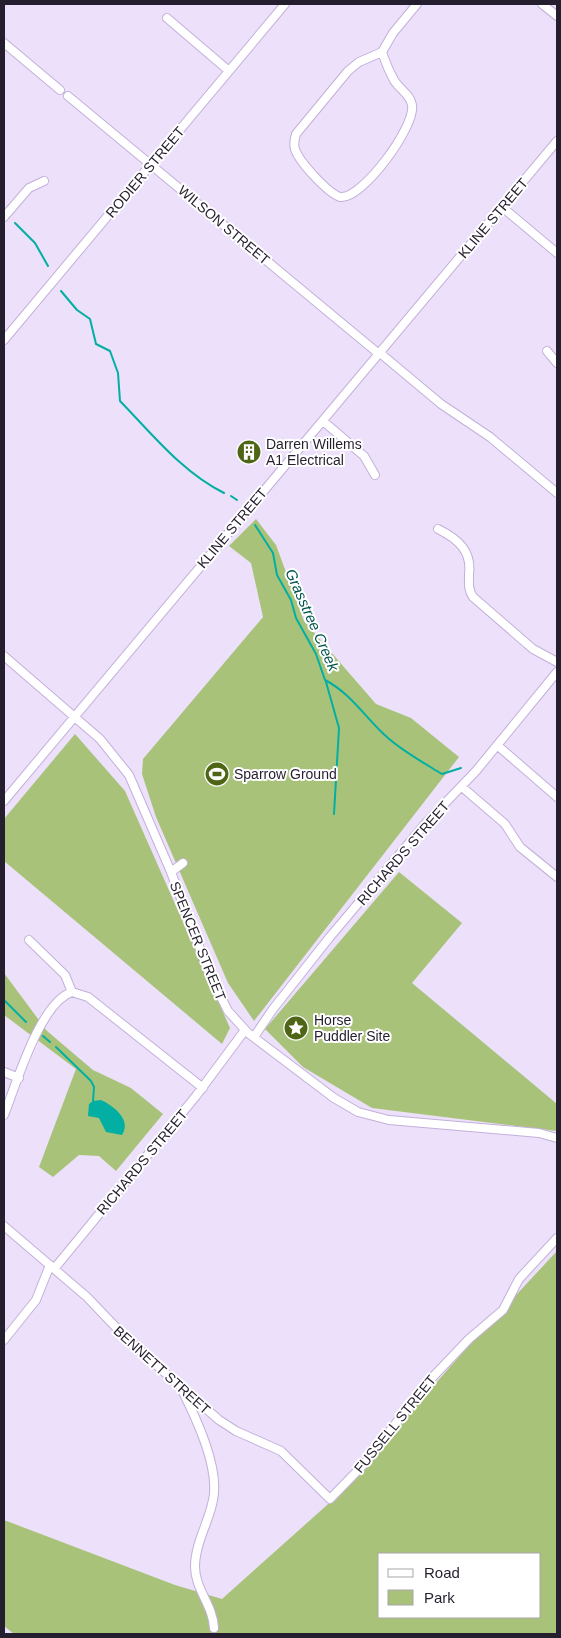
<svg xmlns="http://www.w3.org/2000/svg" width="561" height="1638" font-family="Helvetica,sans-serif">
<style>
.green{fill:#a8c379;fill-rule:evenodd}
.water{fill:#02afa2}
.lines{fill:none;stroke-linecap:round;stroke-linejoin:round}
.stream{stroke:#02afa2;stroke-width:2}
.minor-casing{stroke:#c3b0da;stroke-width:10}
.minor{stroke:#fff;stroke-width:8}
.labels{text-anchor:middle;stroke-width:4;stroke-linejoin:round;paint-order:stroke}
.street-label{font-size:14px;fill:#251e2e;stroke:#fff}
.poi-label{font-size:14px;fill:#251e2e;stroke:#fff;text-anchor:start}
.water-label{font-size:15px;font-style:italic;fill:#00554e;stroke:#fff}
</style>
<rect width="100%" height="100%" fill="#ece0fb"/>
<path class="green" d="M256,519l20,26 28,76 72,83 35,14 48,39 -205,264 -26,-38 -72,-166 -14,-43 1,-15 120,-142 -12,-54 -22,-17z
M75,734l50,57 105,237 -8,16 -218,-183v-42z
M399,872l63,51 -50,60 145,121v27l-185,-23 -69,-41 -38,-38z
M4,973l43,58 46,39 38,18 32,26 -47,57 -17,-15 -20,-1 -26,22 -14,-10 37,-98 -72,-54z
M557,1251v383h-543l-10,-8v-106l171,65 47,14 114,-102 128,-146zM380,1554h160v63h-160z"/>
<path class="water" d="M101,1100c13,6 31,20 21,35l-16,-3 -7,-14 -11,-2 1,-12 4,-3z"/>
<g class="lines">
<path class="stream" d="M15,223l20,20 13,23
M61,291l16,19 13,9 6,25 14,7 8,22 2,28c32,33 63,72 104,92
M231,496l6,4
M255,525l18,28 4,22 14,25 5,18 20,36 9,26c27,14 41,39 63,58 16,14 36,25 54,36l19,-6
M326,682l13,46 -5,86
M4,1000l22,22
M43,1036l7,6
M56,1047l35,34 3,6 -1,14"/>
<defs>
<path id="minor" d="M542,4l15,12
M167,18l62,53
M4,43l56,47
M382,52c3,9 7,19 12,28 5,9 16,14 18,25 4,21 -50,95 -72,92 -12,-4 -41,-35 -45,-48 -2,-6 0,-10 1,-15l52,-63 11,-9 23,-10 11,-19 24,-29
M68,96l311,258
M502,207l55,46
M4,217l25,-29 15,-7
M4,340l281,-336
M547,351l10,12
M380,353l61,51 49,33 67,56
M323,421l41,35 11,19
M438,529c20,10 34,22 31,45 0,9 -1,16 4,23l60,52 24,13
M4,656l96,83 29,36 42,97 38,101 19,38 20,22 86,65 24,14 31,8 150,13 18,5
M497,745l60,52
M462,787l43,37 15,23 37,30
M4,801l553,-660
M171,872l12,-9
M29,940l36,35 7,17
M254,1037l19,-28 56,-71 96,-114 51,-53 81,-99
M4,1072l15,6
M4,1115c12,-30 36,-113 68,-123l16,5 115,91
M4,1226l83,71 42,44 90,79 17,11 45,20 49,48 35,-36 63,-81 41,-43 34,-29 16,-31 38,-41
M54,1269l142,-173 49,-66
M4,1340l32,-40 14,-35
M182,1390c14,28 38,78 31,110 -4,22 -18,43 -18,67 0,22 18,38 19,61"/>
</defs>
<use href="#minor" class="minor-casing"/>
<use href="#minor" class="minor"/>
</g>
<defs>
<symbol id="building-disc" viewBox="-11 -11 22 22"><circle r="9.5" fill="#4d6515" stroke="#fff"/><path d="M-4-6H4V6H1V3H-1V6H-4ZM-2.5-4.3h1.7v1.8h-1.7ZM.8-4.3h1.7v1.8H.8ZM-2.5-1h1.7V.8h-1.7ZM.8-1h1.7V.8H.8Z" fill="#fff"/></symbol>
<symbol id="stadium-disc" viewBox="-11 -11 22 22"><circle r="9.5" fill="#4d6515" stroke="#fff"/><path d="M0-5a6.5 5 0 1 0 0 10a6.5 5 0 1 0 0-10ZM-3.5-1.8h7v3.6h-7Z" fill="#fff"/></symbol>
<symbol id="sight-disc" viewBox="-11 -11 22 22"><circle r="9.5" fill="#4d6515" stroke="#fff"/><path d="M0-6L1.8-2.2L6-1.7L2.9 1.2L3.7 5.4L0 3.3L-3.7 5.4L-2.9 1.2L-6-1.7L-1.8-2.2Z" fill="#fff"/></symbol>
</defs>
<g fill-rule="evenodd">
<use href="#building-disc" x="235" y="438" width="28" height="28"/>
<use href="#stadium-disc" x="203" y="760" width="28" height="28"/>
<use href="#sight-disc" x="282" y="1014" width="28" height="28"/>
</g>
<g class="labels">
<g class="street-label">
<text transform="translate(145 172) rotate(-50)" y="5">RODIER STREET</text>
<text transform="translate(493 218) rotate(-50)" y="5">KLINE STREET</text>
<text transform="translate(224 225) rotate(40)" y="5">WILSON STREET</text>
<text transform="translate(232 528) rotate(-50)" y="5">KLINE STREET</text>
<text transform="translate(403 853) rotate(-49)" y="5">RICHARDS STREET</text>
<text transform="translate(198 941) rotate(68)" y="5">SPENCER STREET</text>
<text transform="translate(142 1162) rotate(-50)" y="5">RICHARDS STREET</text>
<text transform="translate(162 1370) rotate(42)" y="5">BENNETT STREET</text>
<text transform="translate(395 1424) rotate(-51)" y="5">FUSSELL STREET</text>
</g>
<g class="poi-label">
<text x="266" y="449">Darren Willems<tspan x="266" dy="16">A1 Electrical</tspan></text>
<text x="234" y="779">Sparrow Ground</text>
<text x="314" y="1025">Horse<tspan x="314" dy="16">Puddler Site</tspan></text>
</g>
<g class="water-label">
<text transform="translate(312 620) rotate(66)" y="5">Grasstree Creek</text>
</g>
</g>
<rect width="561" height="1638" fill="none" stroke="#251e2e" stroke-width="10"/>
<rect x="378" y="1553" width="162" height="65" fill="#ffffff" stroke="#a8a5ab"/>
<rect x="388" y="1569" width="25" height="8" fill="#ffffff" stroke="#a8a5ab"/>
<text x="424" y="1578" font-size="15" fill="#251e2e">Road</text>
<rect x="388" y="1590" width="25" height="15" fill="#a8c379" stroke="#a8a5ab"/>
<text x="424" y="1603" font-size="15" fill="#251e2e">Park</text>
</svg>
